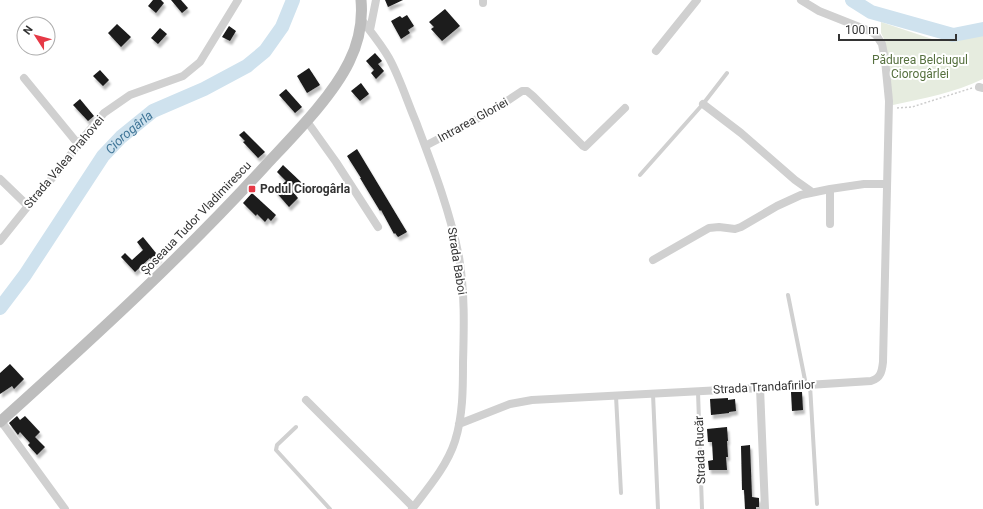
<svg xmlns="http://www.w3.org/2000/svg" width="983" height="509" font-family="Roboto,sans-serif">
<style>
.green{fill:#e6ecdf}
.lines{fill:none;stroke-linecap:round;stroke-linejoin:round}
.river{stroke:#cfe2ee;stroke-width:14}
.building{fill:#1a1a1a;filter:url(#shadow)}
.path{stroke:#cdcdcd;stroke-width:1.5;stroke-dasharray:2 2;stroke-linecap:butt}
.service{stroke:#d0d0d0;stroke-width:4}
.minor{stroke:#d0d0d0;stroke-width:8}
.secondary{stroke:#bdbdbd;stroke-width:11}
.poi-dot{fill:#e63946;stroke:#fff;stroke-width:1.5}
.labels{text-anchor:middle;stroke-width:4;stroke-linejoin:round;paint-order:stroke}
.park-label{font-size:12px;fill:#56703f;stroke:#fff}
.street-label{font-size:12px;fill:#333;stroke:#fff}
.poi-label{font-size:12px;font-weight:bold;fill:#333;stroke:#fff;text-anchor:start}
.water-label{font-size:13px;font-style:italic;fill:#3f7597;stroke:#fff}
</style>
<defs>
<filter id="shadow"><feDropShadow dx="2" dy="4" stdDeviation="1" flood-color="#0004"/></filter>
</defs>
<rect width="100%" height="100%" fill="#fff"/>
<path class="green" d="M881,22l54,18 20,-1 28,-6v46c-29,14 -59,19 -90,26l-8,-64 -4,-8z"/>
<g class="lines">
<g class="river">
<path d="M852,0l19,12 82,23 30,-6"/>
<path id="s1" d="M0,308l25,-33 78,-119 18,-19 32,-26 51,-22 43,-23 18,-15 17,-24 11,-27"/>
</g>
</g>
<path class="building" d="M153,0h8l3,3 -8,10 -8,-7z
M171,0h10l7,8 -6,5z
M385,0h18l-15,7z
M445,9l15,17 -18,15 -11,-12 3,-2 -5,-5z
M407,15l7,11 -6,4 2,3 -9,6 -10,-18 9,-5 2,2z
M117,24l14,13 -10,10 -13,-14z
M229,26l7,5 -6,10 -8,-4z
M160,28l7,6 -9,10 -7,-6z
M375,53l7,8 -4,3 6,7 -8,8 -5,-6 3,-3 -8,-9z
M309,68l11,17 -13,8 -10,-17z
M100,70l9,10 -6,6 -10,-10z
M361,83l8,11 -9,7 -9,-10z
M286,89l16,18 -7,6 -16,-18z
M80,99l14,17 -6,5 -15,-16z
M244,131l21,21 -7,6 -15,-16 2,-1 -6,-6z
M357,149l50,83 -9,5 -3,-4 -1,1 -13,-24 -1,1 -20,-33h1l-14,-22z
M283,165l19,18 -9,9 5,6 -9,9 -14,-16 11,-10 -9,-9z
M252,193l24,22 -5,6 -3,-3 -3,4 -8,-8 -1,2 -13,-13z
M143,237l17,21 -6,5 -4,-5 -15,14 -14,-15 4,-4 7,7 11,-10 -6,-8z
M10,364l14,15 -10,10 -2,-3 -12,8v-21z
M791,392h11l1,18 -11,1z
M728,398v2l7,-1 1,12 -7,1v1l-18,2 -1,-16z
M17,416l3,4 5,-4 15,16 -5,5 10,10 -8,8 -9,-10 2,-2 -10,-11 -2,3 -9,-12z
M727,427l1,14h-1l1,16h-2l1,13h-18l-1,-9 5,-1 -1,-18h-4l-1,-13z
M750,445l2,52 7,1v9h-3v2h-11l-1,-19h-2l-1,-44z"/>
<g class="lines">
<path class="path" d="M897,108l15,-1 60,-19"/>
<path class="service" d="M640,175l63,-71 24,-31
M788,295l18,90
M810,385l7,119
M698,392l4,117
M653,394l5,115
M616,396l5,97
M296,427l-19,18 -1,5 54,59"/>
<path class="minor" d="M483,0v3
M361,19c10,13 20,25 28,39 11,20 18,43 27,64 17,45 34,89 43,135 6,35 5,71 4,106 0,25 0,53 -8,78 -8,25 -27,47 -43,68
M370,30l6,-30
M656,51l41,-51
M24,78l54,66
M979,87l4,1
M703,104l38,29 54,47 17,12
M306,120l30,42 42,65
M425,146l67,-35 30,-20h5l6,5 50,50 2,1 40,-39
M0,179l28,27
M830,189v35
M0,241l28,-35 33,-38 17,-24 26,-31 26,-18 53,-19 17,-14 38,-62
M653,260l56,-32 10,-1 16,2 6,-2 36,-21 24,-11 29,-6 34,-5h23
M760,388l5,121
M306,400l107,107
M1,421l64,88
M459,424l51,-20 22,-4 228,-12 111,-7c10,-3 11,-10 12,-19l6,-261 -4,-41 -3,-16 -6,-9 -4,-3 -53,-21 -18,-11"/>
<path class="secondary" d="M0,422c92,-83 183,-166 266,-257 27,-29 66,-68 83,-103 10,-20 14,-40 12,-62"/>
</g>
<rect class="poi-dot" x="248" y="185" width="8" height="8" rx="2"/>
<g class="labels">
<g class="park-label">
<text x="920" y="64">Pădurea Belciugul<tspan x="920" dy="14">Ciorogârlei</tspan></text>
</g>
<g class="street-label">
<text transform="translate(473 120) rotate(-29)" y="4">Intrarea Gloriei</text>
<text transform="translate(64 162) rotate(-50)" y="4">Strada Valea Prahovei</text>
<text transform="translate(196 218) rotate(-46)" y="4">Șoseaua Tudor Vladimirescu</text>
<text transform="translate(457 261) rotate(81)" y="4">Strada Baboi</text>
<text transform="translate(764 387) rotate(-3)" y="4">Strada Trandafirilor</text>
<text transform="translate(700 450) rotate(-92)" y="4">Strada Rucăr</text>
</g>
<g class="poi-label">
<text x="260" y="193">Podul Ciorogârla</text>
</g>
<g class="water-label">
<text dy="5" stroke="none"><textPath href="#s1" startOffset="219">Ciorogârla</textPath></text>
</g>
</g>
<g transform="translate(36 36) rotate(306)"><circle r="19" fill="#ffffff" stroke="#adadad"/>
<path d="M0-3L7 15L0 10L-7 15Z" fill="#e63946"/>
<text y="-6" font-size="11" font-weight="bold" text-anchor="middle" fill="#333333">N</text>
</g>
<path d="M839 34v6h117v-6" fill="none" stroke="#333333" stroke-width="2"/>
<text x="845" y="34" font-size="12" fill="#333333" stroke="#ffffff" stroke-width="3" paint-order="stroke">100 m</text>
</svg>
